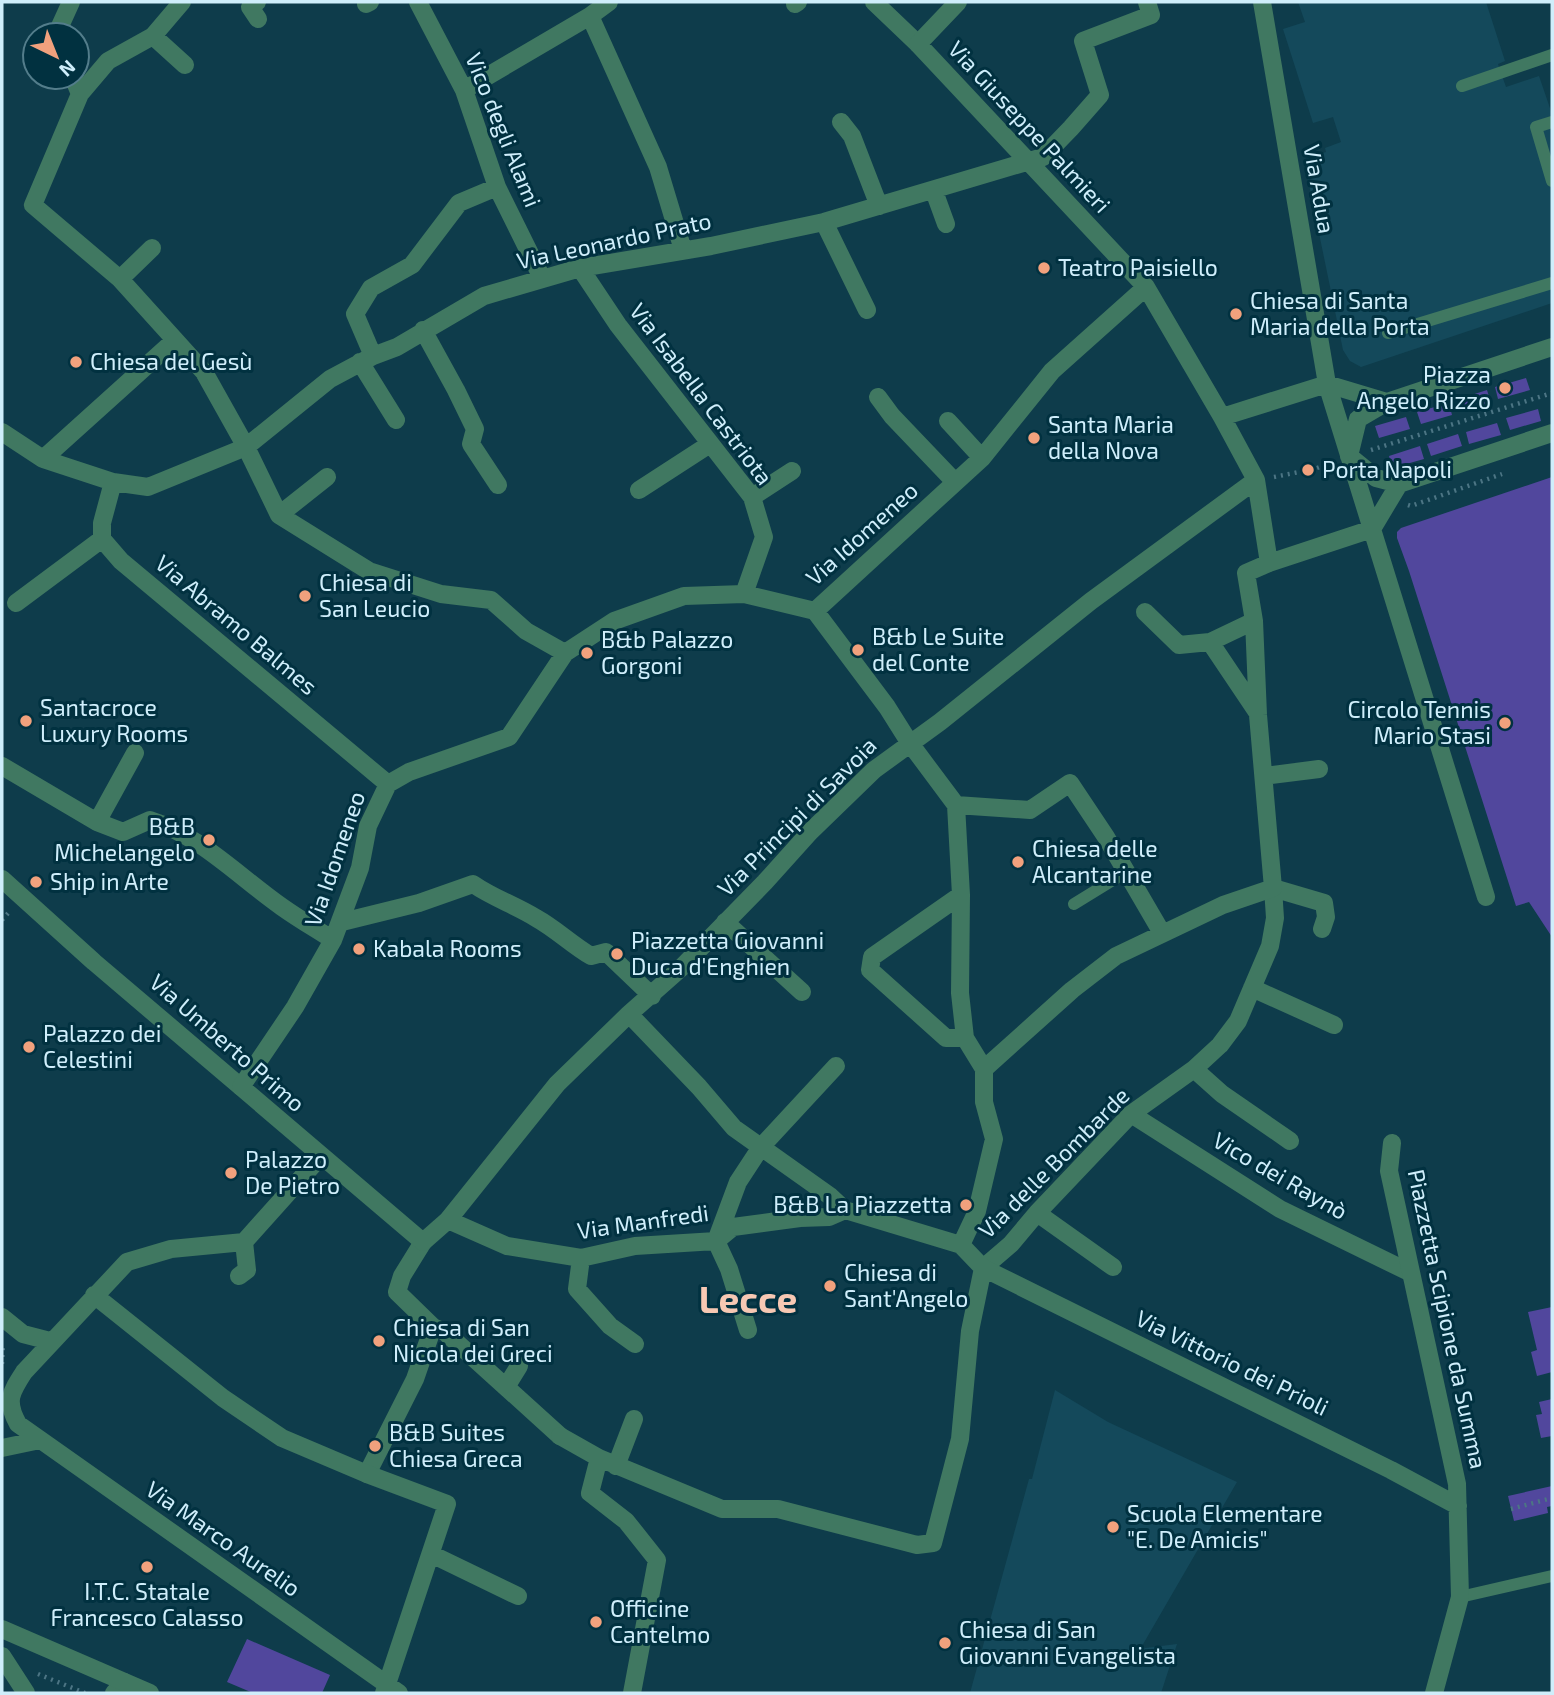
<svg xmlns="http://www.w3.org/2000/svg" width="1554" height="1695" font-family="'Exo 2',sans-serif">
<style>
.built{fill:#14495b}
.green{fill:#51479d}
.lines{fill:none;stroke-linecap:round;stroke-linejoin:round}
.path{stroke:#4c7584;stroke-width:4.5;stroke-dasharray:2 5;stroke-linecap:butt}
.service{stroke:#407861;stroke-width:12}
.pedestrian{stroke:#407861;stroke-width:18}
.minor{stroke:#407861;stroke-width:18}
.tertiary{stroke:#407861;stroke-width:18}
.poi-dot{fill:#f1a17d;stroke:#013140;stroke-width:2.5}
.labels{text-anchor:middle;stroke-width:6;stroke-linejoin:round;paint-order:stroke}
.street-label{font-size:23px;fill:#cfeefb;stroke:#013140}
.poi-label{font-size:23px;fill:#cfeefb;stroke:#013140;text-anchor:start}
.town-label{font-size:37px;font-weight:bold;fill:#f6c8b3;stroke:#013140}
</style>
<rect width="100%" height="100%" fill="#0e3c4b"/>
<path class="built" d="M1298,2h188l19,59 -7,3 8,23 33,-11 13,38v189l-191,64 -11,-6 -7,-11 -39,-190 22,-8 -1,-4 16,-6 -8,-25 -20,6 -30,-94 22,-7z
M1055,1390l53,32 129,60 -95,164 3,2 32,-4 -16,49h-191l59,-214h3z"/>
<path class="green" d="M1526,378l4,12 -32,9 -3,-12z
M1487,390l4,13 -31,9 -4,-12z
M1449,403l3,12 -31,9 -4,-12z
M1538,409l3,12 -31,9 -4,-12z
M1406,417l4,12 -31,9 -4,-12z
M1497,423l4,12 -32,9 -3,-12z
M1458,434l4,12 -31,10 -4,-12z
M1420,446l4,13 -32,9 -3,-12z
M1552,477v460l-23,-35 -13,4 -107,-335 -12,-33v-6l4,-4z
M1552,1307v65l-15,4 -6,-24 6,-2 -9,-38z
M1552,1399v37l-11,2 -5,-23 6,-1 -3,-12z
M1552,1486v20l-5,1 1,6 -34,8 -6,-25z
M247,1639l83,36 -8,18h-69l-26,-11z"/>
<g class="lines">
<path class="path" d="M1371,450l181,-57
M1317,468l16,-6
M1274,477l25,-5
M1408,505l3,1 91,-32
M2,920l9,-10
M2,1364l1,-20
M1511,1509l41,-11
M38,1674l47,19"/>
<path class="service" d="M1462,86l90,-31
M1552,122l-16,5 16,54
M1388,333l164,-50
M1074,904l52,-32
M1460,1597l92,-21"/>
<path class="pedestrian" d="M874,2l44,42
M2,879l92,83 147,125
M1252,988l82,37
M1194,1069l28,25 68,47
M1131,1114l149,95 129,63
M1037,1213l76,54
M423,1242l-21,34 -5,16 36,35 12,5 115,104
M983,1268l28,-24 26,-31 94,-99 63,-45 26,-24 18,-24 32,-75 5,-28 -2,-30 51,15 2,14 -4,12
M506,1387l13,-21
M367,1474l48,-95 18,-52"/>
<path class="minor" d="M257,2l-7,5 8,12
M418,2l46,88 33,97 45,91
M958,2l-40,42 228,243 76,130 34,63 13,83
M1262,2l65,382 159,513
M366,4l4,-2
M795,4l3,-2
M590,16l68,151 25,83
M56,35l15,-33
M153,36l32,29
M73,77l7,17 -47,111 87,74 84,93 42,75 33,68 90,56 72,23 50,6 35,31 39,22
M464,90l126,-74 19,-14
M80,94l28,-33 45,-25 29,-34
M841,122l11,14 27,70
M934,191l12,33
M824,222l43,88
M580,268l38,57 134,172 12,40 -20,57
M120,279l32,-31
M423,330l33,60 19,39 -4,15 27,41
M373,356l-18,-42 16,-26 41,-23 47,-62 38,-16
M360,362l36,58
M1327,384l60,18 165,-55
M878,397l14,19 63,66
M1387,402l-29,17 -9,37 27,22 23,6
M1222,417l105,-33
M948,421l34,37
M2,432l41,27 70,23 35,5 98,-40 84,-68 43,-23 24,-9 87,-51 96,-28 131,-22 113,-24 219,-65 28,-29 29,-33 -17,-54 68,-26 -4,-13
M43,459l132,-119
M113,482l-11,41v16l19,22 267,223
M639,490l71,-46
M752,497l40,-26
M279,515l48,-38
M1372,529l27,-45 153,-51
M16,603l86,-64
M815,611l-71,-17 -60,2 -70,25 -49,32 -56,84 -100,35 -21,12 -20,42 -8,42 -27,72 -38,67 -54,80 182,155 25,-22 109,-136 72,-70 52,-46 84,-86 45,-50 64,-62 66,-48 151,-121 165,-121
M815,611l72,96 22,35 47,63 5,90 -1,98 5,45 19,31
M815,611l167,-153 70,-87 94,-84
M1145,612l34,33 31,-3
M1254,621l-44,21 47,70
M2,766l95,56 26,10 27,-12c51,16 89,57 132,87 17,12 34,22 51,33
M1264,776l55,-7
M956,805l74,5 40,-27 36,54 56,96
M97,822l38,-69
M961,895l-89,62 -2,13 76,68h19
M342,922l77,-19 54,-19c20,14 42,21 63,34 20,11 36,27 55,38l15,-4 46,44
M725,922l77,70
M629,1014l70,73 35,41 96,68 15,14 116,35 22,23 408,202 67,36
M984,1069l88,-79 44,-34 107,-51 50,-17 -15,-173 -4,-94 -8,-48 23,-10 103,-34
M1392,1143l-3,28 68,313 3,113 -26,96
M321,1156l-77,86 -73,7 -44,13 -103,110c-13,20 -19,29 -6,52l381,269
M448,1220l59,26 74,12 54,-12 81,-5 17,-14 67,-9 29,-1 16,-7
M961,1245l16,-34 17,-72 -10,-37v-33
M581,1258l-4,31 33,37 25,18
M239,1276l8,-6 -3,-28
M94,1295l129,103 59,40 85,36 80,30 -63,189
M2,1317l21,17 27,7
M748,1330l-19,-61 -13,-28 22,-59 23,-35 75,-81
M560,1436l39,22 123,51h56l139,36 16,-2 27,-104 10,-108 13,-63
M2,1448l38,-8
M599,1458l-9,35 36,28 31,39 -25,133
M616,1466l18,-47
M431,1554l87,42
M2,1656l24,37
M114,1693l10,-11"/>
<path class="tertiary" d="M2,1629l148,64"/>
</g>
<g class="poi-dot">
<circle cx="1044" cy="268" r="7"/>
<circle cx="1236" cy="314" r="7"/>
<circle cx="76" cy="362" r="7"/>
<circle cx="1505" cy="388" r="7"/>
<circle cx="1034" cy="438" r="7"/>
<circle cx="1308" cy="470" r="7"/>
<circle cx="305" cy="596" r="7"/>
<circle cx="858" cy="650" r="7"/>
<circle cx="587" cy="653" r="7"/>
<circle cx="26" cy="721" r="7"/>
<circle cx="1505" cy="723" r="7"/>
<circle cx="209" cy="840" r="7"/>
<circle cx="1018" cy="862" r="7"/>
<circle cx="36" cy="882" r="7"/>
<circle cx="359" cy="949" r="7"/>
<circle cx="617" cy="954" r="7"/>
<circle cx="29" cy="1047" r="7"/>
<circle cx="231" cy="1173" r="7"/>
<circle cx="966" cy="1205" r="7"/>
<circle cx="830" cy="1286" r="7"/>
<circle cx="379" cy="1341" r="7"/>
<circle cx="375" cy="1446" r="7"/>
<circle cx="1113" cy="1527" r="7"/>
<circle cx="147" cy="1567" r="7"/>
<circle cx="596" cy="1622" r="7"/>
<circle cx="945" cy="1643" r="7"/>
</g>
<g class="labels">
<g class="street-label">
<text transform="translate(1029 127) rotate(47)" y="8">Via Giuseppe Palmieri</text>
<text transform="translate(503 130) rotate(68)" y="8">Vico degli Alami</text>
<text transform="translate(1319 189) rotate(80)" y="8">Via Adua</text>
<text transform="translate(614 241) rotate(-12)" y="8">Via Leonardo Prato</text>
<text transform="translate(701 394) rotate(53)" y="8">Via Isabella Castriota</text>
<text transform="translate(862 534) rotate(-42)" y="8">Via Idomeneo</text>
<text transform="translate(236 625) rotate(40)" y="8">Via Abramo Balmes</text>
<text transform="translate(797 817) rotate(-45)" y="8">Via Principi di Savoia</text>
<text transform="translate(335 859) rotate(-71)" y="8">Via Idomeneo</text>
<text transform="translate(227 1043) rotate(41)" y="8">Via Umberto Primo</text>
<text transform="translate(1054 1163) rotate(-45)" y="8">Via delle Bombarde</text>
<text transform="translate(1280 1176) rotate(30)" y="8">Vico dei Raynò</text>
<text transform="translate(643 1222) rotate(-8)" y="8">Via Manfredi</text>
<text transform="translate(1447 1319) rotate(78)" y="8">Piazzetta Scipione da Summa</text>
<text transform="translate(1232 1363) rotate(26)" y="8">Via Vittorio dei Prioli</text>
<text transform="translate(223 1539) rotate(35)" y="8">Via Marco Aurelio</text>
</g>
<g class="poi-label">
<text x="1058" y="276">Teatro Paisiello</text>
<text x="1250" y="309">Chiesa di Santa<tspan x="1250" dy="26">Maria della Porta</tspan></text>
<text x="90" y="370">Chiesa del Gesù</text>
<text x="1491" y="383" text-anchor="end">Piazza<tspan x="1491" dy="26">Angelo Rizzo</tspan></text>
<text x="1048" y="433">Santa Maria<tspan x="1048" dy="26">della Nova</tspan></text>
<text x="1322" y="478">Porta Napoli</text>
<text x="319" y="591">Chiesa di<tspan x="319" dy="26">San Leucio</tspan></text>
<text x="872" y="645">B&amp;b Le Suite<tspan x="872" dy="26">del Conte</tspan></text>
<text x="601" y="648">B&amp;b Palazzo<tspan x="601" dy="26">Gorgoni</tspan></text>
<text x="40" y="716">Santacroce<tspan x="40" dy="26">Luxury Rooms</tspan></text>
<text x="1491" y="718" text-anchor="end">Circolo Tennis<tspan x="1491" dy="26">Mario Stasi</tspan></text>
<text x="195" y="835" text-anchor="end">B&amp;B<tspan x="195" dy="26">Michelangelo</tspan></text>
<text x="1032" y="857">Chiesa delle<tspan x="1032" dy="26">Alcantarine</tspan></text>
<text x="50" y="890">Ship in Arte</text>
<text x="631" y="949">Piazzetta Giovanni<tspan x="631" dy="26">Duca d'Enghien</tspan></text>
<text x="373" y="957">Kabala Rooms</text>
<text x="43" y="1042">Palazzo dei<tspan x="43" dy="26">Celestini</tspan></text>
<text x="245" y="1168">Palazzo<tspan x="245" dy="26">De Pietro</tspan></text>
<text x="952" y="1213" text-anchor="end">B&amp;B La Piazzetta</text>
<text x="844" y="1281">Chiesa di<tspan x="844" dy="26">Sant'Angelo</tspan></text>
<text x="393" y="1336">Chiesa di San<tspan x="393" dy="26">Nicola dei Greci</tspan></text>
<text x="389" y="1441">B&amp;B Suites<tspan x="389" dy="26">Chiesa Greca</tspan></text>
<text x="1127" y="1522">Scuola Elementare<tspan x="1127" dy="26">"E. De Amicis"</tspan></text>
<text x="147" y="1600" text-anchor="middle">I.T.C. Statale<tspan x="147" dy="26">Francesco Calasso</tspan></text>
<text x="610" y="1617">Officine<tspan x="610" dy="26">Cantelmo</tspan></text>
<text x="959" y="1638">Chiesa di San<tspan x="959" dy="26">Giovanni Evangelista</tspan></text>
</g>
<g class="town-label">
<text x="748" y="1313">Lecce</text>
</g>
</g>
<rect width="1554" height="1695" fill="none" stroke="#cfeefb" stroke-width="7"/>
<g transform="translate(56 56) rotate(137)"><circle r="33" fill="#013140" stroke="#537d8b" stroke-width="2"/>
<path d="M0-5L12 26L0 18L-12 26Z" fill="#f1a17d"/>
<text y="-10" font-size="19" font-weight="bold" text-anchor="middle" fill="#cfeefb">N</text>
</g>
</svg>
